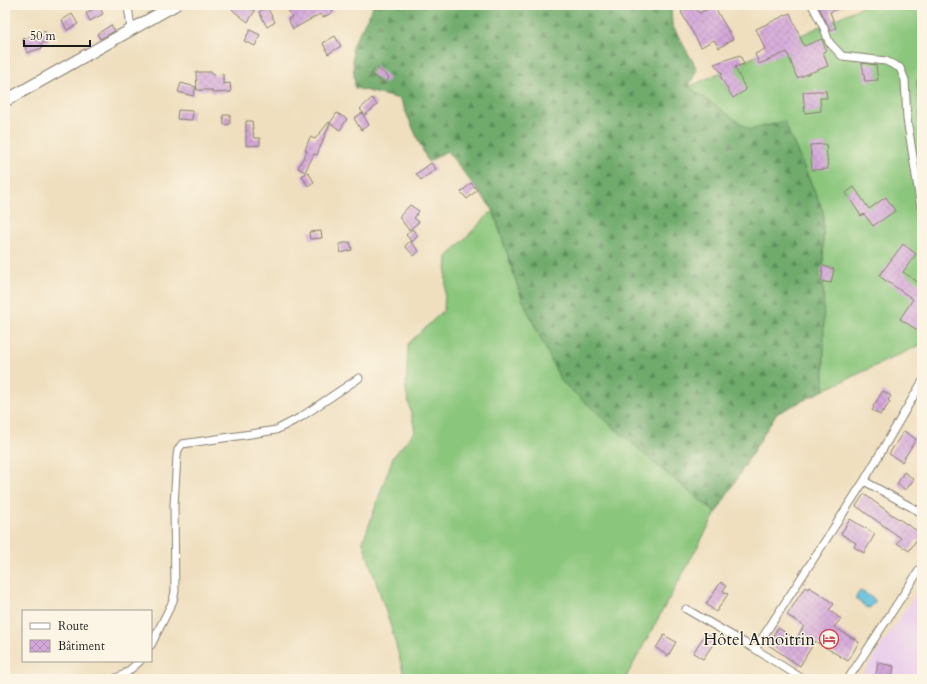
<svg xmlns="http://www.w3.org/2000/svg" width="927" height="684" font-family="Cardo,serif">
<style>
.built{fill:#ebd1eb}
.grass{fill:#8ac67c;stroke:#53714c}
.forest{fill:url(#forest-firs);stroke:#466444}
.water{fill:url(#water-ripples);stroke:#3d6e7c}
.building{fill:url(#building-cross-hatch)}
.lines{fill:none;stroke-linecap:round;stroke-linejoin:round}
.minor-casing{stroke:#867e6e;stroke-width:9}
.primary-casing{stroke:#867e6e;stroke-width:13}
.minor{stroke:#fff;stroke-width:7}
.primary{stroke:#fff;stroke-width:11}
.labels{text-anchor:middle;stroke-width:3;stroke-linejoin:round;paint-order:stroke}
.poi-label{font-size:17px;fill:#1c1c1c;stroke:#fcf5e5;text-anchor:end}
</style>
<defs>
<pattern id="forest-firs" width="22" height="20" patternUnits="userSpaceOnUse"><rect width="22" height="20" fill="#6fab6c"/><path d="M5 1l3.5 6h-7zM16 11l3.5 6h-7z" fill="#5a8a58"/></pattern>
<pattern id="water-ripples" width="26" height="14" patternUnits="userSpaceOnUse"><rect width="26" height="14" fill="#5ebfdd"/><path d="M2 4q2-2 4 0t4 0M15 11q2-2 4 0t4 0" fill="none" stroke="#4d9ab2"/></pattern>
<pattern id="building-cross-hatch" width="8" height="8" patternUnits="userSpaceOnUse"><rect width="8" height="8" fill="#d4a7da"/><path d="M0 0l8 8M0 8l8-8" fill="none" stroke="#b58fba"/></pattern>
</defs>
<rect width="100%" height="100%" fill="#fcf5e5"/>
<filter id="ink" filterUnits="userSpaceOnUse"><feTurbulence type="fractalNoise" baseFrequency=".025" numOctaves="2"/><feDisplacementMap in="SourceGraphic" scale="8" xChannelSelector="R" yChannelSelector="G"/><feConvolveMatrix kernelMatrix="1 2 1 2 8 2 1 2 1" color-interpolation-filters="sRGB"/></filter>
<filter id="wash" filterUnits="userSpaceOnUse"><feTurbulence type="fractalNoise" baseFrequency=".012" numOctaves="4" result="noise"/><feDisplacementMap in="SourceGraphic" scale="16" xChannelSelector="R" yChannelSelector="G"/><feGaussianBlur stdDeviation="0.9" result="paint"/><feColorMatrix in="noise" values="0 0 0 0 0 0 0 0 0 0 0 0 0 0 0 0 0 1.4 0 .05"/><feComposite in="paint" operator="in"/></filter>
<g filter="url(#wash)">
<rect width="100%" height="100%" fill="#efdfbf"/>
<path class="built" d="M918,590l4,2v87h-62z"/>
<path class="grass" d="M866,5h49l1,3h6v69l-5,3 5,99v165l-98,46 -1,-179 -39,-89 -34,8 -32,-10 -29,-33z
M493,210l29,89 137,168 57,46 -91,166h-220l-13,-49 -29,-88 30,-85 22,-26 -9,-40 2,-47 36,-34 3,-53z"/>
<path class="forest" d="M372,5h299l1,20 25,44 -8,18 61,43 34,-9 39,90 1,179 -48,24 -60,99 -57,-46 -98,-86 -39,-82 -29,-89 -46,-59 -19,11 -28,-63 -45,-11 -3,-42 21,-39z
M922,77v102l-5,-99z"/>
<path class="water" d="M860,591l5,2 10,7v2l-5,6 -4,-1 -10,-8v-2z"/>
<g id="blocks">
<path class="building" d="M228,5h18l9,6 -7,11 -12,-9z
M285,5h21l3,6 11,-6h9l4,7 -11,6 -2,-4 -27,15 -5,-10 4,-2z
M693,5l6,8 15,-7 19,33 -14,9 -5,-8 -13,7 -20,-35z
M818,5h28l-16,7 6,16 -6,2z
M99,6l4,8 -13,7 -4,-8z
M267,7l8,15 -8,5 -8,-15z
M790,13l14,33 18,-7 4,12 -3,1 5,14 -31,12 -10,-26 -28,12 -4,-10 10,-5 -9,-20z
M72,14l6,10 -11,6 -5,-10z
M111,25l4,6 -15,8 -3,-5z
M250,30l10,5 -5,11 -11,-5z
M45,31l4,10 -8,3 1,4 -15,5 -4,-14z
M335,36l6,10 -13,8 -5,-11z
M740,55l4,9 -9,3 11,23 -13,8 -13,-22 3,-2 -9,-10z
M862,63l14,2 2,15 -13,1z
M376,67l13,10 -4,7 -14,-10z
M196,72h16v3l11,-1v10l7,-1 1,9 -19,1v-3h-15z
M181,83l15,4 -3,9 -15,-4z
M816,91h10l1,7h-7l1,13 -16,2 -2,-21z
M372,98l5,7 -12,10 -5,-6z
M178,110l15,1 -1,9 -15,-1z
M337,113l10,6 -7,11 -10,-7 -13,32 -3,-1 -9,18 -7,-4 9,-17 -2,-1 5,-13 5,2 14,-17 1,1z
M362,113l7,12 -8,5 -7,-12z
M223,115h7v9l-6,1z
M246,121h6l2,17h6v7l-14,1z
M826,144l2,25 -16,1 -2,-25z
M431,163l5,6 -15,11 -5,-6z
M308,172l6,10 -6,4 -6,-10z
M471,183l6,7 -10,9 -6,-7z
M854,187l15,22 17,-12 9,14 -22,15 -9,-12 -3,2 -15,-23z
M410,205l9,6 -5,7 5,4 -10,8 -10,-13z
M412,229l6,7 -6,6 -6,-7z
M321,231l1,7 -12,1 -1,-7z
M410,241l9,10 -5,5 -9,-10z
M350,242l2,8 -11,3 -2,-9z
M903,244l13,10 -13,18 19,13v48l-22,-14 13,-20 -34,-23z
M823,266l11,3 -3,14 -10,-2 2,-8 -2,-1z
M883,391l8,5 -3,4 2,2 -7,10 -1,-1 -2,4 -8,-5 2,-3 -1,-1z
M904,431l12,8 -14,23 -13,-8z
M904,472l10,7 -8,11 -9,-6z
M864,494l27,20 31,20v9l-5,-4 -8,12 -12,-8 4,-5 -45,-32z
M850,519l25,15 -11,19 -10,-6 2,-4 -15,-9z
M721,582l5,4 -3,5 5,3 -12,18 -10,-8z
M805,587l3,2 1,-2 13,8 12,9 -5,6 12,9 -7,8 25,15 -11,19 -33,-20 -15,25 -33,-22 11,-16 18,11 8,-13 -17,-11z
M706,633l10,7 -13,19 -10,-6z
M664,635l12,7 -8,14 -12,-8z
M878,663l16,3 -2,13h-17z"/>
</g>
</g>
<g filter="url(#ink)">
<use href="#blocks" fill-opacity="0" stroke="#867e6e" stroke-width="1"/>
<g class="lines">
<defs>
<path id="minor" d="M128,5l3,25
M812,5l12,23 5,14 13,14 44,5 14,7 5,12 2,39 15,95
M864,481l58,32
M686,609l69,40 48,30
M151,645l22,-44 2,-10 -1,-86 3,-49 1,-6 4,-6 69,-10 25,-4 25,-13 58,-39
M755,649l109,-168 58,-99
M114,679l11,-5 15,-13
M848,679l74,-113"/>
<path id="primary" d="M5,101l170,-96"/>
</defs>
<use href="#minor" class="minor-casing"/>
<use href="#primary" class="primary-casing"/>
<use href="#minor" class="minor"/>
<use href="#primary" class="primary"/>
</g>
</g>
<defs>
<symbol id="hotel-ring" viewBox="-11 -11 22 22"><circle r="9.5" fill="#fcf5e5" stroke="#d1495b" stroke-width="1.5"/><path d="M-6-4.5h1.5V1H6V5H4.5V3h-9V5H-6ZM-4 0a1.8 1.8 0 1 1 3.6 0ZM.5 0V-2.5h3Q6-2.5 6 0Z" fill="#d1495b"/></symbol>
</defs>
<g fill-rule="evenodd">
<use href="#hotel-ring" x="818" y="628" width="22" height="22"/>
</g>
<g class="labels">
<g class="poi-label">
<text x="815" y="645">Hôtel Amoitrin</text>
</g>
</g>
<rect width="927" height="684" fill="none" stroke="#fcf5e5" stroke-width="20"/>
<rect x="22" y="610" width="130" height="52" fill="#fcf5e5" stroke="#a29e95"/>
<rect x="30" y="623" width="20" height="6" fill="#ffffff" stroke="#a29e95"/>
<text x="58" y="630" font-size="12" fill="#1c1c1c">Route</text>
<rect x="30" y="640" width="20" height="12" fill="url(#building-cross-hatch)" stroke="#a29e95"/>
<text x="58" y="650" font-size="12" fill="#1c1c1c">Bâtiment</text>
<path d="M24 40v6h66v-6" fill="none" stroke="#1c1c1c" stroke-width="2"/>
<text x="30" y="40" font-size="12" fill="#1c1c1c" stroke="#fcf5e5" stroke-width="3" paint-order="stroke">50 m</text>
</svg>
